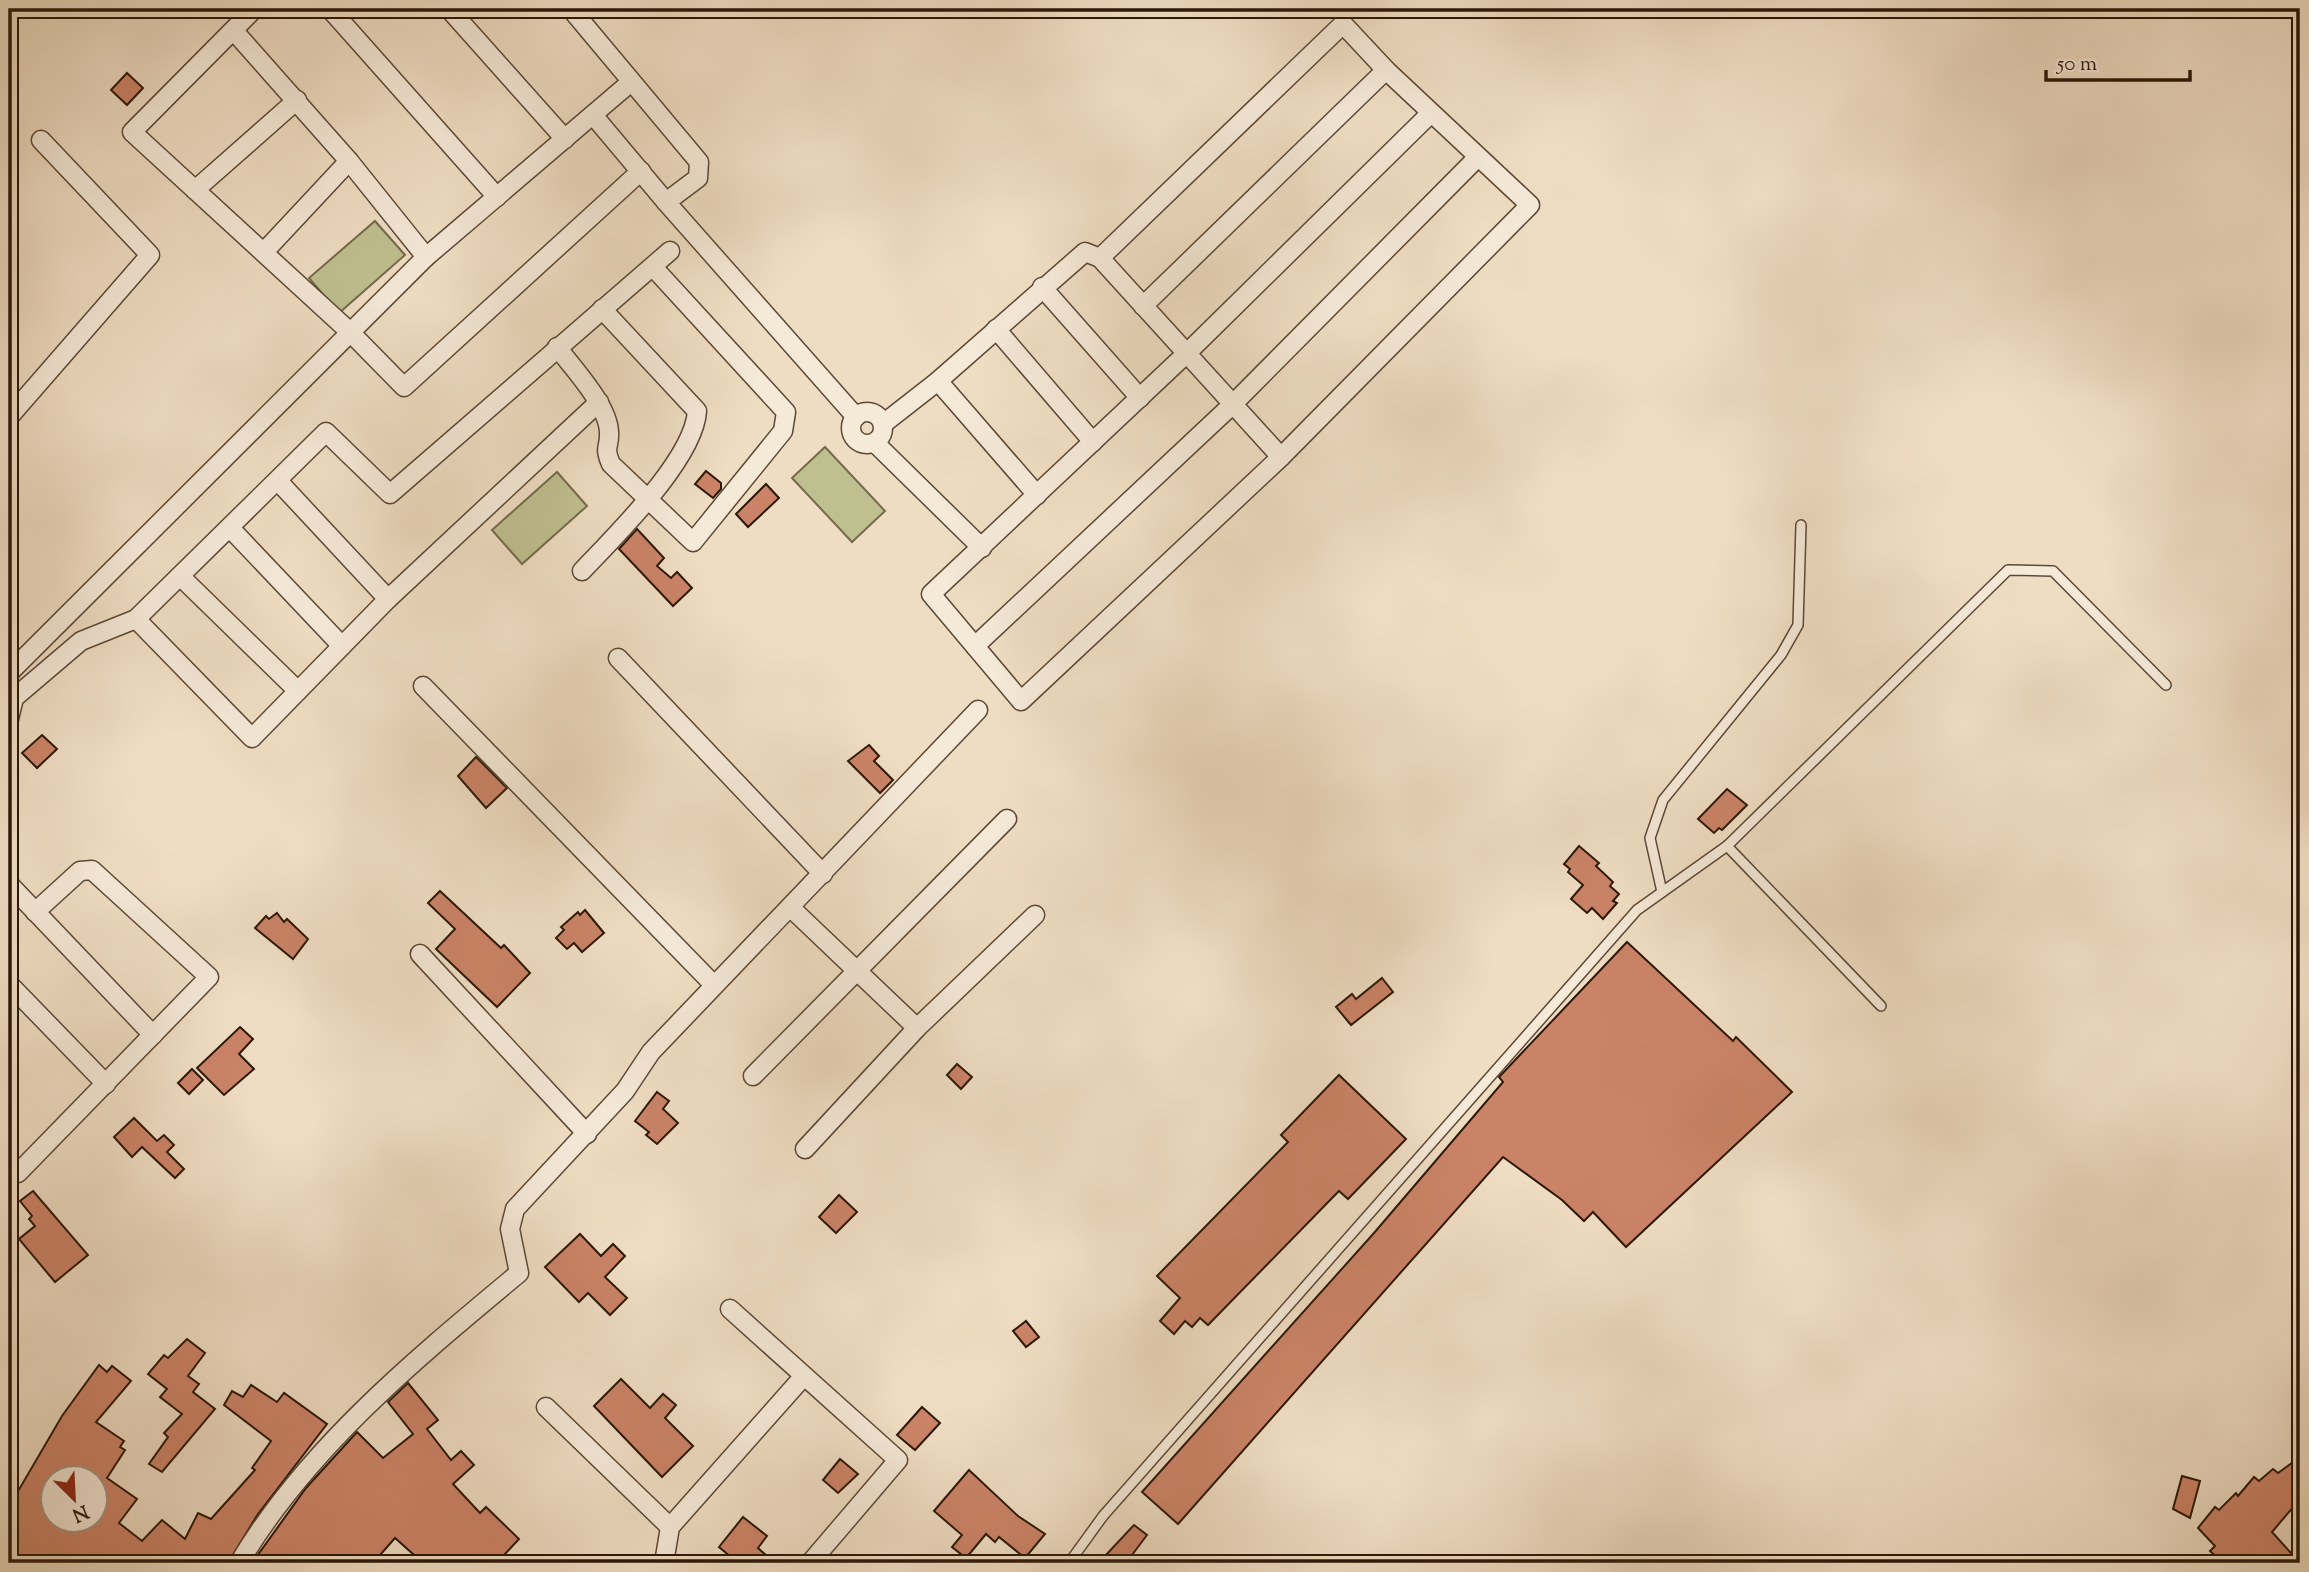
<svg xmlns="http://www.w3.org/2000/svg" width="2309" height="1572" font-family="'Sorts Mill Goudy',serif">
<rect width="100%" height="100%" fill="#efddc3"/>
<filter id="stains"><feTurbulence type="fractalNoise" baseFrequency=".00286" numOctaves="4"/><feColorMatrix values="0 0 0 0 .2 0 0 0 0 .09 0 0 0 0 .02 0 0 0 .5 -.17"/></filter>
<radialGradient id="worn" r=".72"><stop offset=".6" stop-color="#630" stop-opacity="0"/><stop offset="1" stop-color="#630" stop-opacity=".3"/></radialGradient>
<g fill="#bfbf90" stroke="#756b4c" stroke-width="2">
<path d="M375,221L405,255L339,313L309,278Z"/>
<path d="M825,447L885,511L852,542L792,478Z"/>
<path d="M557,472L587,506L522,564L492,530Z"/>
</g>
<g fill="#cb8367" stroke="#2b1707" stroke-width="2" fill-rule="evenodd">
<path d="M127,73L143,88L127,105L111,90Z"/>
<path d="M706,471L721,483V489L713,498L695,484Z"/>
<path d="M766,484L779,498L748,527L736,514Z"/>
<path d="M637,529L664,558L657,566L671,578L677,572L692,588L673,606L619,549Z"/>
<path d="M42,735L57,749L37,768L22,753Z"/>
<path d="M869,745L879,756L874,761L893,780L880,793L848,761Z"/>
<path d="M476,757L507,788L486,808L458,776Z"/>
<path d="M1727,789L1747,805L1722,830L1719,828L1714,833L1698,819Z"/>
<path d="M1579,846L1599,863L1596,866L1613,882L1610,886L1619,894L1613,901L1617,903L1603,919L1592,908L1587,913L1571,899L1583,885L1568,872L1570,869L1564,864Z"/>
<path d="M440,891L501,948L504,945L530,973L497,1007L436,949L455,929L428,903Z"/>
<path d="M585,910L604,933L582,952L574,943L567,949L556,938L564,930L561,927L578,912L580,915Z"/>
<path d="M277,913L284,922L287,919L308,939L293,959L255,928L266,916L269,919Z"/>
<path d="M1627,942L1733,1041L1736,1037L1792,1092L1626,1247L1593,1212L1584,1221L1562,1200L1503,1157L1178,1524L1142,1492L1374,1233L1503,1082L1499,1077Z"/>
<path d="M1382,978L1393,992L1351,1025L1336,1007L1352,994L1356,999Z"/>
<path d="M240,1027L253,1039L239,1054L254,1069L224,1095L197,1068Z"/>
<path d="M957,1064L972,1077L961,1089L947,1075Z"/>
<path d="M192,1069L203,1080L189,1094L178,1083Z"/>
<path d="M1339,1075L1406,1139L1348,1199L1339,1191L1208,1325L1200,1318L1192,1327L1185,1321L1174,1334L1160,1321L1180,1298L1157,1276L1288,1142L1281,1135Z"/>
<path d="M657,1092L669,1101L663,1109L678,1123L657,1144L646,1135L649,1132L635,1121Z"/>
<path d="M134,1118L157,1141L164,1135L174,1145L167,1152L184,1169L175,1178L142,1147L132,1157L114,1137Z"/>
<path d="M33,1191L88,1255L55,1282L19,1239L35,1226L29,1219L32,1216L20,1201Z"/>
<path d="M839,1195L857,1212L836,1233L819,1217Z"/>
<path d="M580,1234L601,1256L613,1244L625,1256L605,1277L627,1298L610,1315L588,1293L579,1302L545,1267Z"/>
<path d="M1026,1321L1039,1337L1026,1347L1013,1331Z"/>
<path d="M187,1339L205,1353L188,1376L199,1384L193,1392L215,1409L162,1472L149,1464L168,1437L164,1433L182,1414L160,1397L167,1389L148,1374L164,1355L168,1358Z"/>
<path d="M99,1365L107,1372L112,1366L131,1381L96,1422L124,1441L120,1447L125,1450L107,1478L137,1499L119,1523L142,1541L162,1520L185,1539L198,1513L211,1519L255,1470L252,1468L271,1441L224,1405L232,1391L243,1397L251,1385L277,1402L284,1393L327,1424L258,1514L228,1563H9V1489L17,1493L62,1416ZM52,1478H94V1520H52Z"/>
<path d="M621,1379L650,1408L663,1394L676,1405L665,1418L693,1446L662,1477L594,1406Z"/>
<path d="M408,1383L438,1420L427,1429L451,1460L461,1451L474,1465L453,1484L480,1513L486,1507L519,1539L504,1555L512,1563H423L395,1538L373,1563H252L306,1488L357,1432L383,1458L413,1434L388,1402Z"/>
<path d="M922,1407L940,1423L915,1450L897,1435Z"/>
<path d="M2300,1457V1499L2272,1532L2300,1563H2223L2210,1551L2215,1546L2198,1528L2215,1507L2219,1510L2236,1493L2238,1496L2254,1477L2259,1481L2273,1469L2278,1473Z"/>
<path d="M840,1459L858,1474L838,1493L823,1480Z"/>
<path d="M969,1470L1018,1516L1045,1534L1025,1558L999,1537L995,1542L986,1534L966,1558L952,1547L962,1535L934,1511Z"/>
<path d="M2182,1476L2200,1481L2190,1518L2173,1509Z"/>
<path d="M743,1517L767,1536L758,1548L775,1563H738L719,1547Z"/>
<path d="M1134,1525L1147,1535L1126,1563H1114L1105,1556Z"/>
</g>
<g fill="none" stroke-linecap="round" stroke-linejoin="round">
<defs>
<g id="lane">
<path d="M1727,846L2008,570L2053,571L2166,685"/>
<path d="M1662,892L1650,838L1663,800L1781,655L1798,625L1801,525"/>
<path d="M1069,1563L1103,1516L1637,910L1727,846L1881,1006"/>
</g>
<g id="street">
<path d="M254,9L132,132L350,332L404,387L641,171"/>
<path d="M330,9L497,197"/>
<path d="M449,9L565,139"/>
<path d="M571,9L699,162L698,178L666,202"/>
<path d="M234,31L349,161L426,257"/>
<path d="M593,115L666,202L856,417"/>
<path d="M195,190L297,100"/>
<path d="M264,252L349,161"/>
<path d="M1100,258L1343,24L1386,70L1530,205L1281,457L1021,701L931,594L1187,353L1431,113"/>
<path d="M1042,287L1140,398"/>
<path d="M1143,306L1386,70"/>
<path d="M996,329L1093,442"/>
<path d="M557,347C573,368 608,405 609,432C610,449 603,445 611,464L693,542L783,431L786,412L653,267"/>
<path d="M938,381L1037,495"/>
<circle cx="867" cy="428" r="16"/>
<path d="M9,417L150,255L41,140"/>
<path d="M883,424L938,381L1085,252L1100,258L1281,457"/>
<path d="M875,443L982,548"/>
<path d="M278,481L388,599"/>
<path d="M231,529L342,646"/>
<path d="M582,571C616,535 694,459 697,411L602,309"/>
<path d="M180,576L298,691"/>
<path d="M136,619L252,738L388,599L599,402"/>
<path d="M975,646L1233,404L1477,158"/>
<path d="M618,658L823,874"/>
<path d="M9,673L426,257L631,82"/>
<path d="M423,686L713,984"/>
<path d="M9,719L14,698L81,641L136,619L326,432L390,494L670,251"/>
<path d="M9,884L153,1035"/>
<path d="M791,908L917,1028"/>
<path d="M420,954L587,1134"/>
<path d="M9,984L106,1084"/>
<path d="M753,1076L1007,819"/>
<path d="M805,1149L917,1028L1035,915"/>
<path d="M9,1165L18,1173L209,977L92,870L80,871L35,912"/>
<path d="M730,1309L898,1460L810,1563"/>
<path d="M546,1407L670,1527"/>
<path d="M239,1563C308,1447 417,1358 519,1273L510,1229L515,1209L625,1091L651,1052L978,710"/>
<path d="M664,1563L670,1527L803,1377"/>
</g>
</defs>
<use href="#lane" stroke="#5c4836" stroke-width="12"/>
<use href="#street" stroke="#5c4836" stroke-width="21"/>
<use href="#lane" stroke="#f5e9d8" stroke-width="9"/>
<use href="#street" stroke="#f5e9d8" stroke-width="18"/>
</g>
<rect width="2309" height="1572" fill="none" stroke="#efddc3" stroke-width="35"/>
<rect x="10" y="10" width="2288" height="1551" fill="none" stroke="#2b1707" stroke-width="3.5"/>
<rect x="18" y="18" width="2274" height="1537" fill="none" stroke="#2b1707" stroke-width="2"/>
<g transform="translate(74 1499) rotate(156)"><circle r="33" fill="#f5e9d8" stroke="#a49584" stroke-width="2"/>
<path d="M0-5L12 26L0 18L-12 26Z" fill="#8f2418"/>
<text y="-10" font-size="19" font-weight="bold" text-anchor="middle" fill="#2b1707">N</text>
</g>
<path d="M2046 70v10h144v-10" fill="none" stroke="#2b1707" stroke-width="3.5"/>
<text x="2057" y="70" font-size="21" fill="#2b1707" stroke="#f5e9d8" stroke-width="5" paint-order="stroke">50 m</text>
<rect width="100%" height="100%" filter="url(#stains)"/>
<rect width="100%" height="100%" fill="url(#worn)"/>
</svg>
